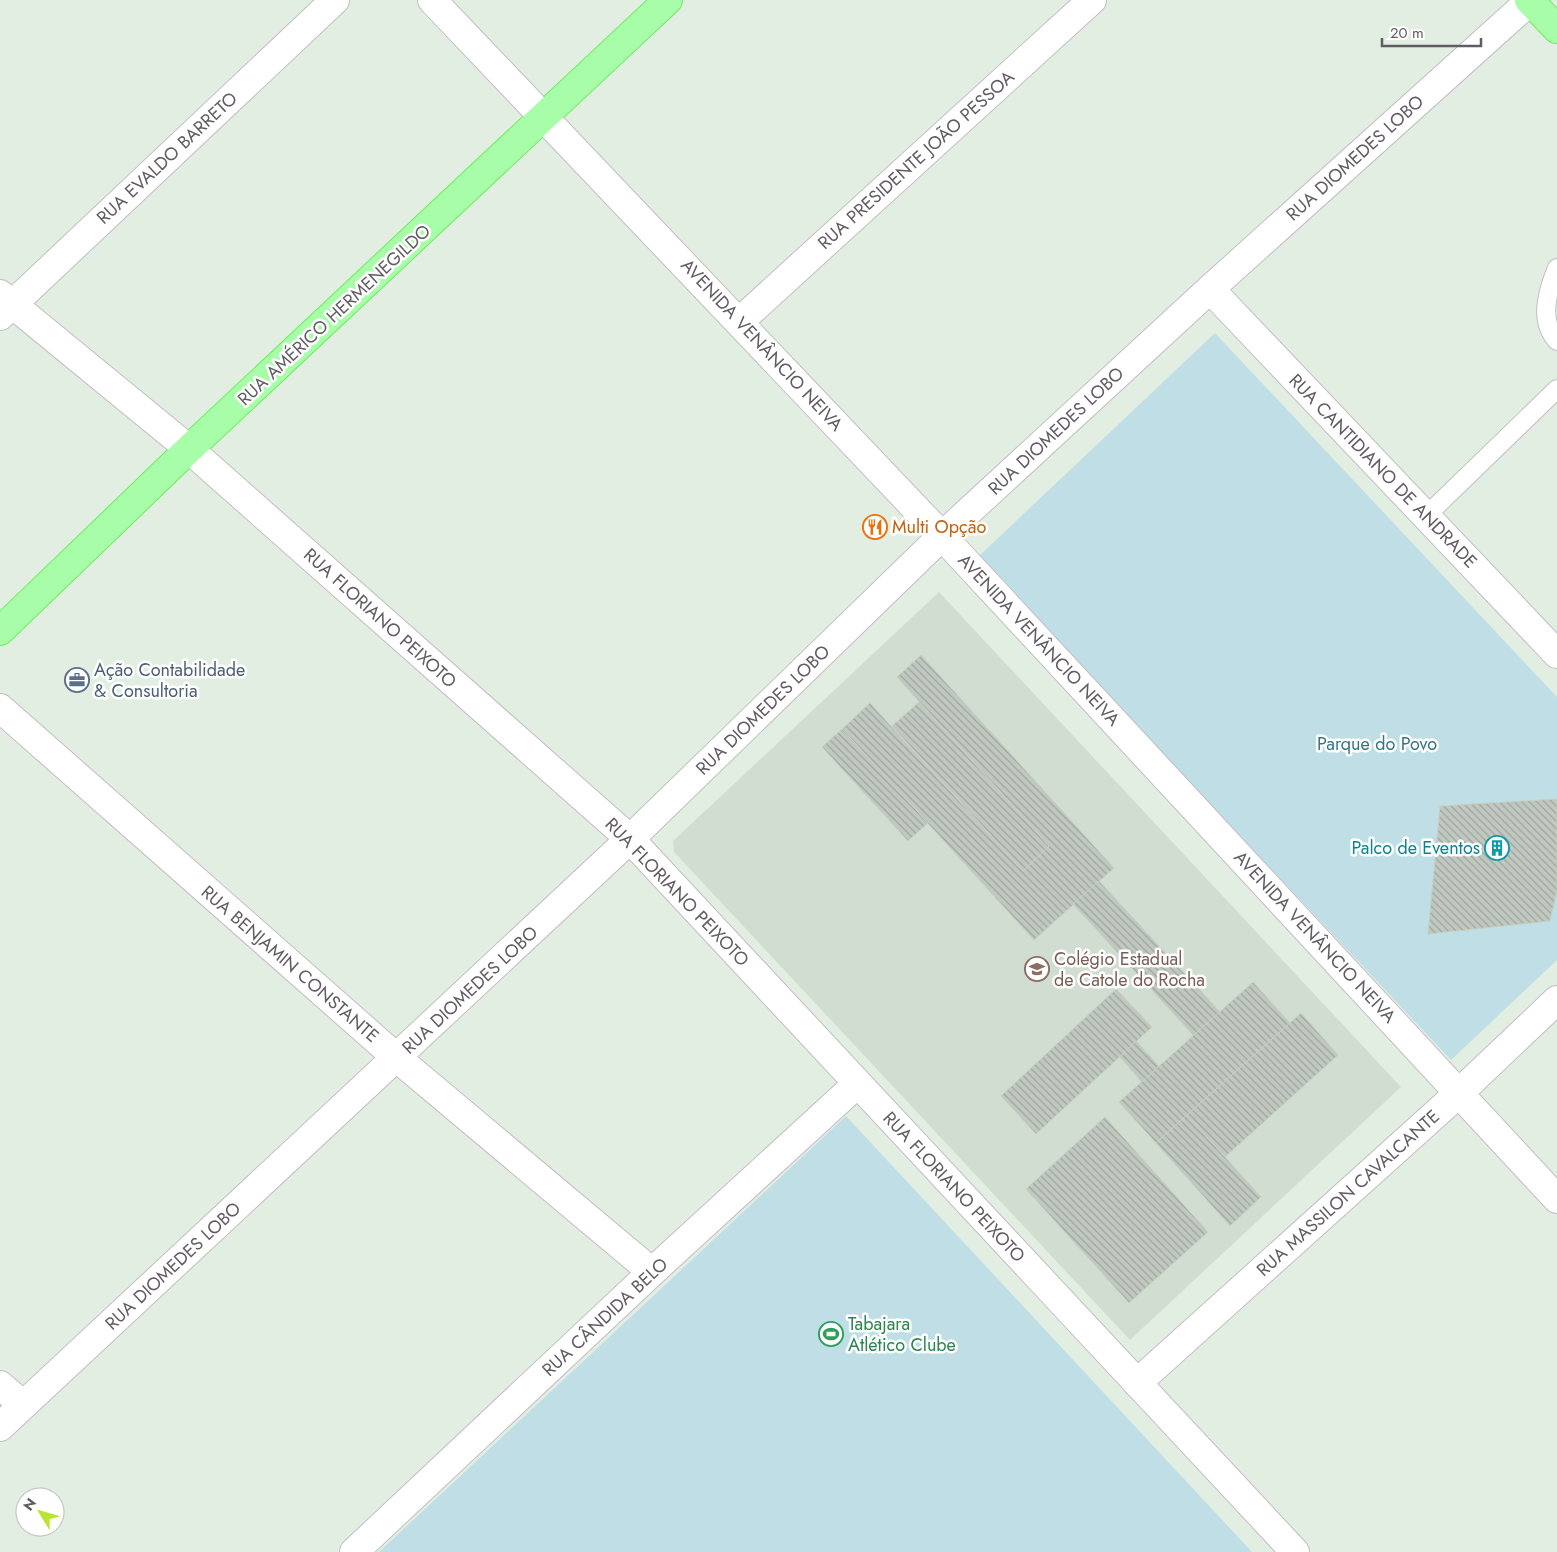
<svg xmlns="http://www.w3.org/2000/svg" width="1557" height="1552" font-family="Jost,sans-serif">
<defs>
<pattern id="building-back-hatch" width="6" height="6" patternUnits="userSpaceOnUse" patternTransform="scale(1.25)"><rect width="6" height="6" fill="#c0c8c0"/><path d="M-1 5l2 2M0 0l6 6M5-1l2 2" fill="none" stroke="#9fa5a0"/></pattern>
</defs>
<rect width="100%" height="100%" fill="#e3eee3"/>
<path fill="#d2ddd1" d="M939,592L1401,1087L1130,1340L674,852L673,841Z"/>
<g fill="#c0dee5">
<path d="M1215,333L1557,697V960L1451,1060L978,557Z"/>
<path d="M846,1116L1252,1552H379Z"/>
</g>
<g fill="url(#building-back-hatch)" stroke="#c4d2c1">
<path d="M921,655L1114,868L1034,940L842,729L870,703L1023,871L1049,846L897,677Z"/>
<path d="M919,702L1049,846L1023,871L892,726Z"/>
<path d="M842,729L928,823L908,841L822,747Z"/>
<path d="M1557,799V891L1550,921L1428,934L1440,806Z"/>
<path d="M1099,881L1220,1012L1194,1036L1073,904Z"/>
<path d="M1253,982L1290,1023L1156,1143L1119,1102Z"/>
<path d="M1116,989L1152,1027L1036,1134L1001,1096Z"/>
<path d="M1301,1013L1338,1055L1225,1157L1187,1115Z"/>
<path d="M1136,1041L1159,1066L1142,1082L1120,1057Z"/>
<path d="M1187,1115L1261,1197L1230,1226L1156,1143Z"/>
<path d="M1105,1117L1208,1232L1129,1303L1026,1189Z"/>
</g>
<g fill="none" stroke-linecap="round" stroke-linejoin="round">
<defs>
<g id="service">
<path d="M1557,268C1548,290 1538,320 1557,341"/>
<path d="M1426,516L1557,389"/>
</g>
<g id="minor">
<path d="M432,0L942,536L1557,1199"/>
<path d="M1210,289L1557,654"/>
<path d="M0,294L189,449L630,839L1295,1552"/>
<path d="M0,316L335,0"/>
<path d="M740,321L1092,0"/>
<path d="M0,708L397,1058L652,1272"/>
<path d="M1137,1383L1459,1093L1557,1000"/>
<path d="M0,1385L23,1405"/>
<path d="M0,1427L630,839L942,536L1210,289L1531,0"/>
<path d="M354,1552L652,1272L857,1084"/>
</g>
<g id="primary">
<path d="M1529,0L1557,29"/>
<path d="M0,631L189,449L668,0"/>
</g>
</defs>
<use href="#service" stroke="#c3bdc4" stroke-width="20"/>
<use href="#minor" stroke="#c3bdc4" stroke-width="30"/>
<use href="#primary" stroke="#6bee5c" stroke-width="30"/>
<use href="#service" stroke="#fff" stroke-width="18"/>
<use href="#minor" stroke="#fff" stroke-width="28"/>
<use href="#primary" stroke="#a8fda9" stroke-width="28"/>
</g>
<defs>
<symbol id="restaurant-ring" viewBox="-11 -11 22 22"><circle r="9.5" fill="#fff" stroke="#e8710a" stroke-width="1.5"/><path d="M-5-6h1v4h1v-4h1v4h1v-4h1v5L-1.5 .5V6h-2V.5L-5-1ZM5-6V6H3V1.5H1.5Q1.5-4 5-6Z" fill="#e8710a"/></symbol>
<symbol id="office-ring" viewBox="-11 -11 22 22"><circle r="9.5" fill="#fff" stroke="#5c6f8a" stroke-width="1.5"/><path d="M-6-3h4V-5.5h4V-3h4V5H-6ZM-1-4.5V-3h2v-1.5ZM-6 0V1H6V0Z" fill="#5c6f8a"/></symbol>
<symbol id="building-ring" viewBox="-11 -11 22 22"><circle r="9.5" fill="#fff" stroke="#0f9aa8" stroke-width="1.5"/><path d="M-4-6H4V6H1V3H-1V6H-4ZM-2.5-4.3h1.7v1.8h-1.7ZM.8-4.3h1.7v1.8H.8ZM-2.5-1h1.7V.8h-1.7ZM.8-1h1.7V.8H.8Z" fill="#0f9aa8"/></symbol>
<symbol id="school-ring" viewBox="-11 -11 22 22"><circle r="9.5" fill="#fff" stroke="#8d6e63" stroke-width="1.5"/><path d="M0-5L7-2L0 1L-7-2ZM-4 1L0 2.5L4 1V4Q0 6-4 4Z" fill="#8d6e63"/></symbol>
<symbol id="stadium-ring" viewBox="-11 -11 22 22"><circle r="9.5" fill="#fff" stroke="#2e9e5b" stroke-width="1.5"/><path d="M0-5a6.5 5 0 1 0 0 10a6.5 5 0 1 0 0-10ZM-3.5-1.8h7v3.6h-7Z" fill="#2e9e5b"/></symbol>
</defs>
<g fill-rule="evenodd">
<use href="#restaurant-ring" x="861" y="513" width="28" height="28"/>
<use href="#office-ring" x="63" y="666" width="28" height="28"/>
<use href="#building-ring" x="1483" y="834" width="28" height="28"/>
<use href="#school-ring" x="1023" y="955" width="28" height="28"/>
<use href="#stadium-ring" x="817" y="1320" width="28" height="28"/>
</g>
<g text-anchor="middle" stroke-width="5" stroke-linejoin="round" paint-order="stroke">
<g font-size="18" fill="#615b63" stroke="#fff">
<text transform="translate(167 158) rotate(-43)" y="6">RUA EVALDO BARRETO</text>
<text transform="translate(1355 158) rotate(-42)" y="6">RUA DIOMEDES LOBO</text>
<text transform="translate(916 160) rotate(-42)" y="6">RUA PRESIDENTE JOÃO PESSOA</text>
<text transform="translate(334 315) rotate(-43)" y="6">RUA AMÉRICO HERMENEGILDO</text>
<text transform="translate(762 345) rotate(47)" y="6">AVENIDA VENÂNCIO NEIVA</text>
<text transform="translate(1056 431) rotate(-43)" y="6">RUA DIOMEDES LOBO</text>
<text transform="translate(1383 471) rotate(46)" y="6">RUA CANTIDIANO DE ANDRADE</text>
<text transform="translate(380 618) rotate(42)" y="6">RUA FLORIANO PEIXOTO</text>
<text transform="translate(1039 640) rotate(47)" y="6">AVENIDA VENÂNCIO NEIVA</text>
<text transform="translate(763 710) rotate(-44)" y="6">RUA DIOMEDES LOBO</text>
<text transform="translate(677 892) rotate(46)" y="6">RUA FLORIANO PEIXOTO</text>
<text transform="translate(1315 937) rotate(47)" y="6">AVENIDA VENÂNCIO NEIVA</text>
<text transform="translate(290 964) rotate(41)" y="6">RUA BENJAMIN CONSTANTE</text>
<text transform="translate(470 990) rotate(-43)" y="6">RUA DIOMEDES LOBO</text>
<text transform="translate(954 1187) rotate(47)" y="6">RUA FLORIANO PEIXOTO</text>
<text transform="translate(1348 1193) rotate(-42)" y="6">RUA MASSILON CAVALCANTE</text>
<text transform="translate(173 1266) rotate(-43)" y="6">RUA DIOMEDES LOBO</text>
<text transform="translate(605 1317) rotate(-43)" y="6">RUA CÂNDIDA BELO</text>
</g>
<g font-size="18" fill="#c56008" stroke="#fff" text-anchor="start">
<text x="892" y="533">Multi Opção</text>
</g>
<g font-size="18" fill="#4e5e75" stroke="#fff" text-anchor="start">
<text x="94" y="676">Ação Contabilidade<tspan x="94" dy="21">&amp; Consultoria</tspan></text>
</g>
<g font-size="18" fill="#377586" stroke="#fff">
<text x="1377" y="750">Parque do Povo</text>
</g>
<g font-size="18" fill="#0d838f" stroke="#fff" text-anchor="end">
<text x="1480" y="854">Palco de Eventos</text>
</g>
<g font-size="18" fill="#785e54" stroke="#fff" text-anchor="start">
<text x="1054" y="965">Colégio Estadual<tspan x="1054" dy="21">de Catole do Rocha</tspan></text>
</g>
<g font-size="18" fill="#27864d" stroke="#fff" text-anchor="start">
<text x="848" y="1330">Tabajara<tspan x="848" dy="21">Atlético Clube</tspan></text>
</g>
</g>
<g transform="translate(40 1512) rotate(307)"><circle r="24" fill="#ffffff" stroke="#c0bdc1"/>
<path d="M0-4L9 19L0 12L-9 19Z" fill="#b8e532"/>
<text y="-8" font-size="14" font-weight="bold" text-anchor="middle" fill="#615b63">N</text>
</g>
<path d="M1382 38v8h99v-8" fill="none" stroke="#615b63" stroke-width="2.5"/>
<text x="1390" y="38" font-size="15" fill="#615b63" stroke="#ffffff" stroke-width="4" paint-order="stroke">20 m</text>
</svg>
